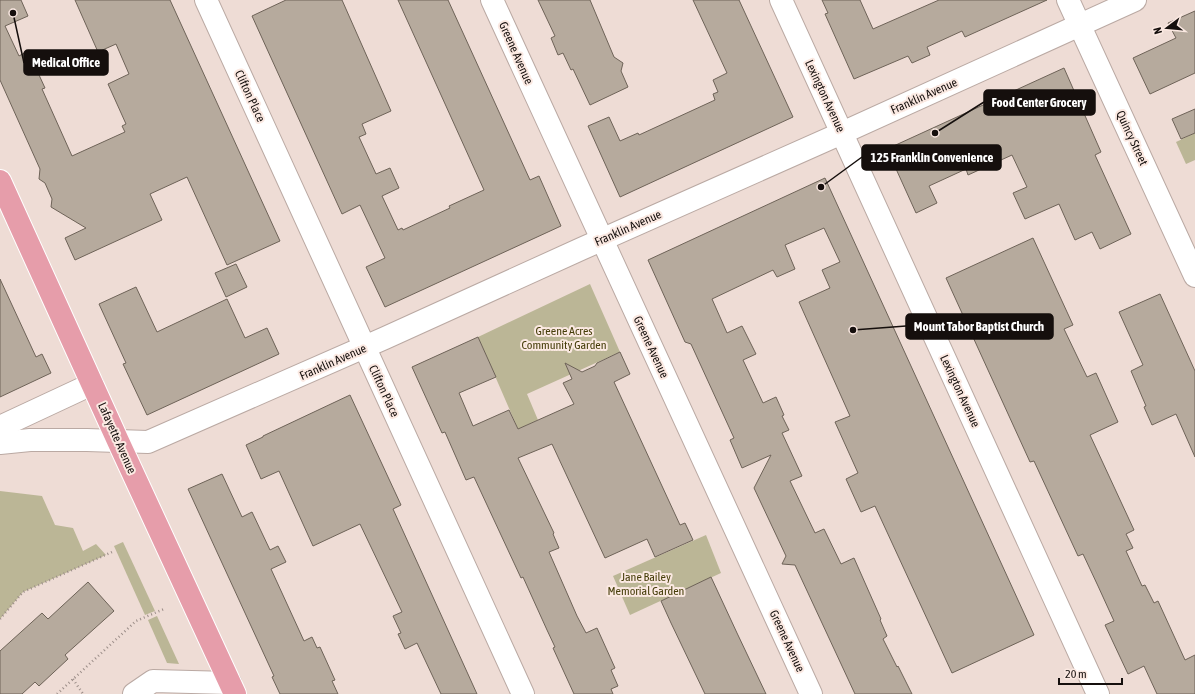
<svg xmlns="http://www.w3.org/2000/svg" width="1195" height="694" font-family="'Asap Condensed',sans-serif">
<rect width="100%" height="100%" fill="#eedcd5"/>
<g fill="#bbb696">
<path d="M1195,133V160L1186,164L1176,142Z"/>
<path d="M590,284L620,352L527,394L538,420L518,429L478,337Z"/>
<path d="M0,491L42,496L55,525L73,528L83,551L96,544L106,555L23,592L0,619Z"/>
<path d="M706,535L721,573L630,615L613,576Z"/>
<path d="M123,542L155,611L145,615L114,546Z"/>
<path d="M157,616L179,664L167,663L148,620Z"/>
</g>
<g fill="#b6aa9d" stroke="#6e6358">
<path d="M0,0H21L28,16L5,26L19,56L28,51L45,88L42,89L72,156L125,132L122,126L126,124L108,84L129,74L116,44L98,52L75,0H170L280,241L227,265L187,177L150,194L162,220L75,260L65,238L86,228L51,207L52,199L45,183L39,179L40,169L0,80Z"/>
<path d="M286,0H342L391,111L362,124L366,134L359,137L376,174L390,168L399,188L382,196L398,230L402,228L403,230L450,208L449,206L484,190L398,0H448L530,180L539,176L561,226L385,307L366,267L385,258L360,205L342,214L252,16Z"/>
<path d="M538,0H590L614,57L623,63L621,71L628,87L590,105L573,69L571,70L563,53L558,55L551,38L555,36Z"/>
<path d="M693,0H739L793,117L620,197L588,126L609,117L620,141L638,133L639,135L715,100L713,94L718,92L713,80L727,73Z"/>
<path d="M822,0H860L873,29L939,0H1047L965,37L962,31L927,47L930,55L912,63L908,56L854,79L825,14L828,13Z"/>
<path d="M1195,11V73L1150,94L1133,58L1176,38L1168,23Z"/>
<path d="M1064,68L1101,152L1095,155L1131,234L1100,249L1092,232L1075,240L1059,204L1025,219L1013,193L1027,187L1012,155L968,175L966,169L929,186L937,203L916,213L887,149Z"/>
<path d="M1195,109V133L1181,139L1172,119Z"/>
<path d="M825,178L1034,635L952,673L875,506L861,512L846,479L858,473L835,422L850,416L799,302L830,288L822,270L840,262L824,228L785,245L795,269L777,277L773,270L712,299L727,333L742,326L756,354L743,360L763,403L776,397L784,415L782,416L789,430L782,433L802,476L790,481L815,533L824,529L841,564L854,558L881,619L880,620L887,636L883,639L897,667L898,666L912,694H855L795,565L782,564L786,556L754,488L771,455L742,468L730,440L734,438L691,344L685,342L648,260Z"/>
<path d="M1033,238L1073,325L1064,329L1087,377L1096,373L1118,422L1090,435L1134,530L1126,534L1133,548L1126,551L1142,586L1145,585L1154,603L1158,601L1185,660L1195,655V694H1157L1144,666L1128,674L1105,625L1114,621L1098,586L1083,554L1078,556L1034,461L1030,462L946,278Z"/>
<path d="M236,264L247,287L226,297L215,273Z"/>
<path d="M0,279L36,357L42,354L51,373L0,397Z"/>
<path d="M136,287L157,332L227,299L245,338L267,328L279,354L147,415L123,364L126,363L99,304Z"/>
<path d="M1160,294L1195,371V457L1176,414L1152,425L1144,407L1146,406L1131,371L1143,365L1119,312Z"/>
<path d="M478,337L496,377L459,393L473,426L509,410L518,429L574,404L563,383L572,379L565,363L582,372L595,366L597,363L620,352L630,374L614,382L680,525L685,523L693,540L655,557L647,539L605,558L552,444L518,458L554,533L553,534L559,548L549,552L577,616L586,633L597,628L615,668L611,670L618,686L611,689L613,694H574L553,648L555,647L547,630L523,577L521,578L474,477L466,480L445,432L442,433L412,367Z"/>
<path d="M350,395L401,505L393,509L477,694H441L417,643L405,649L398,634L401,633L393,616L402,612L360,524L313,546L279,471L261,479L246,445L263,437V436Z"/>
<path d="M222,474L242,517L252,512L270,550L278,546L286,562L271,569L304,641L312,637L317,648L320,647L335,680L332,681L338,694H280L272,677L274,676L188,489Z"/>
<path d="M711,577L737,633L766,694H705L671,623L661,601Z"/>
<path d="M88,582L114,611L65,655L68,659L39,686L35,682L22,694H0V651L42,613L48,619Z"/>
</g>
<g fill="none" stroke-linecap="round" stroke-linejoin="round">
<defs>
<g id="minor">
<path d="M206,0L523,694"/>
<path d="M492,0L811,694"/>
<path d="M781,0L1098,694"/>
<path d="M1068,0L1195,276"/>
<path d="M0,427L92,384"/>
<path d="M0,443L30,440H87L148,442L385,338L581,249L842,133L1135,0"/>
<path d="M134,694L153,681L230,683"/>
</g>
<path id="major" d="M0,181L118,441L235,694"/>
</defs>
<use href="#minor" stroke="#baa9a3" stroke-width="24"/>
<use href="#major" stroke="#fff" stroke-width="24"/>
<g stroke="#9b8d88" stroke-width="2.5" stroke-dasharray="1 3" stroke-linecap="butt">
<path d="M0,619L23,592L112,552"/>
<path d="M73,679L83,694"/>
<path d="M57,694L136,621L164,609"/>
</g>
<use href="#minor" stroke="#fff" stroke-width="22"/>
<use href="#major" stroke="#e69daa" stroke-width="22"/>
</g>
<g text-anchor="middle" stroke-width="4" stroke-linejoin="round" paint-order="stroke">
<g font-size="12" fill="#150f0d" stroke="#fbe9e2">
<text transform="translate(516 53) rotate(66)" y="4">Greene Avenue</text>
<text transform="translate(250 96) rotate(65)" y="4">Clifton Place</text>
<text transform="translate(825 96) rotate(65)" y="4">Lexington Avenue</text>
<text transform="translate(924 96) rotate(-24)" y="4">Franklin Avenue</text>
<text transform="translate(1132 138) rotate(65)" y="4">Quincy Street</text>
<text transform="translate(628 228) rotate(-24)" y="4">Franklin Avenue</text>
<text transform="translate(651 347) rotate(65)" y="4">Greene Avenue</text>
<text transform="translate(333 362) rotate(-24)" y="4">Franklin Avenue</text>
<text transform="translate(384 391) rotate(65)" y="4">Clifton Place</text>
<text transform="translate(960 391) rotate(65)" y="4">Lexington Avenue</text>
<text transform="translate(117 438) rotate(66)" y="4">Lafayette Avenue</text>
<text transform="translate(787 641) rotate(65)" y="4">Greene Avenue</text>
</g>
<g font-size="12" fill="#453d09" stroke="#fbe9e2">
<text x="564" y="335">Greene Acres<tspan x="564" dy="14">Community Garden</tspan></text>
<text x="646" y="581">Jane Bailey<tspan x="646" dy="14">Memorial Garden</tspan></text>
</g>
</g>
<path fill="none" stroke="#150f0d" stroke-width="1.5" d="M13 13L24 63M935 133L984 102M821 187L862 157M853 330L906 326"/>
<g fill="#150f0d" stroke="#fbe9e2" stroke-width="1.5">
<circle cx="13" cy="13" r="4"/>
<circle cx="935" cy="133" r="4"/>
<circle cx="821" cy="187" r="4"/>
<circle cx="853" cy="330" r="4"/>
</g>
<g fill="#150f0d" stroke="#150f0d" stroke-width="1.5">
<rect x="24" y="50" width="84" height="25" rx="4"/>
<rect x="984" y="90" width="111" height="25" rx="4"/>
<rect x="862" y="145" width="139" height="25" rx="4"/>
<rect x="906" y="314" width="147" height="25" rx="4"/>
</g>
<g font-size="13" text-anchor="middle" font-weight="bold" fill="#fff">
<text x="66" y="67">Medical Office</text>
<text x="1039" y="107">Food Center Grocery</text>
<text x="932" y="162">125 Franklin Convenience</text>
<text x="979" y="331">Mount Tabor Baptist Church</text>
</g>
<g transform="translate(1167 28) rotate(254)" stroke="#fbe9e2" stroke-width="3" paint-order="stroke">
<path d="M0-3L7 15L0 10L-7 15Z" fill="#150f0d"/>
<text y="-6" font-size="11" font-weight="bold" text-anchor="middle" fill="#150f0d">N</text>
</g>
<path d="M1059 678v6h63v-6" fill="none" stroke="#150f0d" stroke-width="2"/>
<text x="1065" y="678" font-size="12" fill="#150f0d" stroke="#fbe9e2" stroke-width="3" paint-order="stroke">20 m</text>
</svg>
